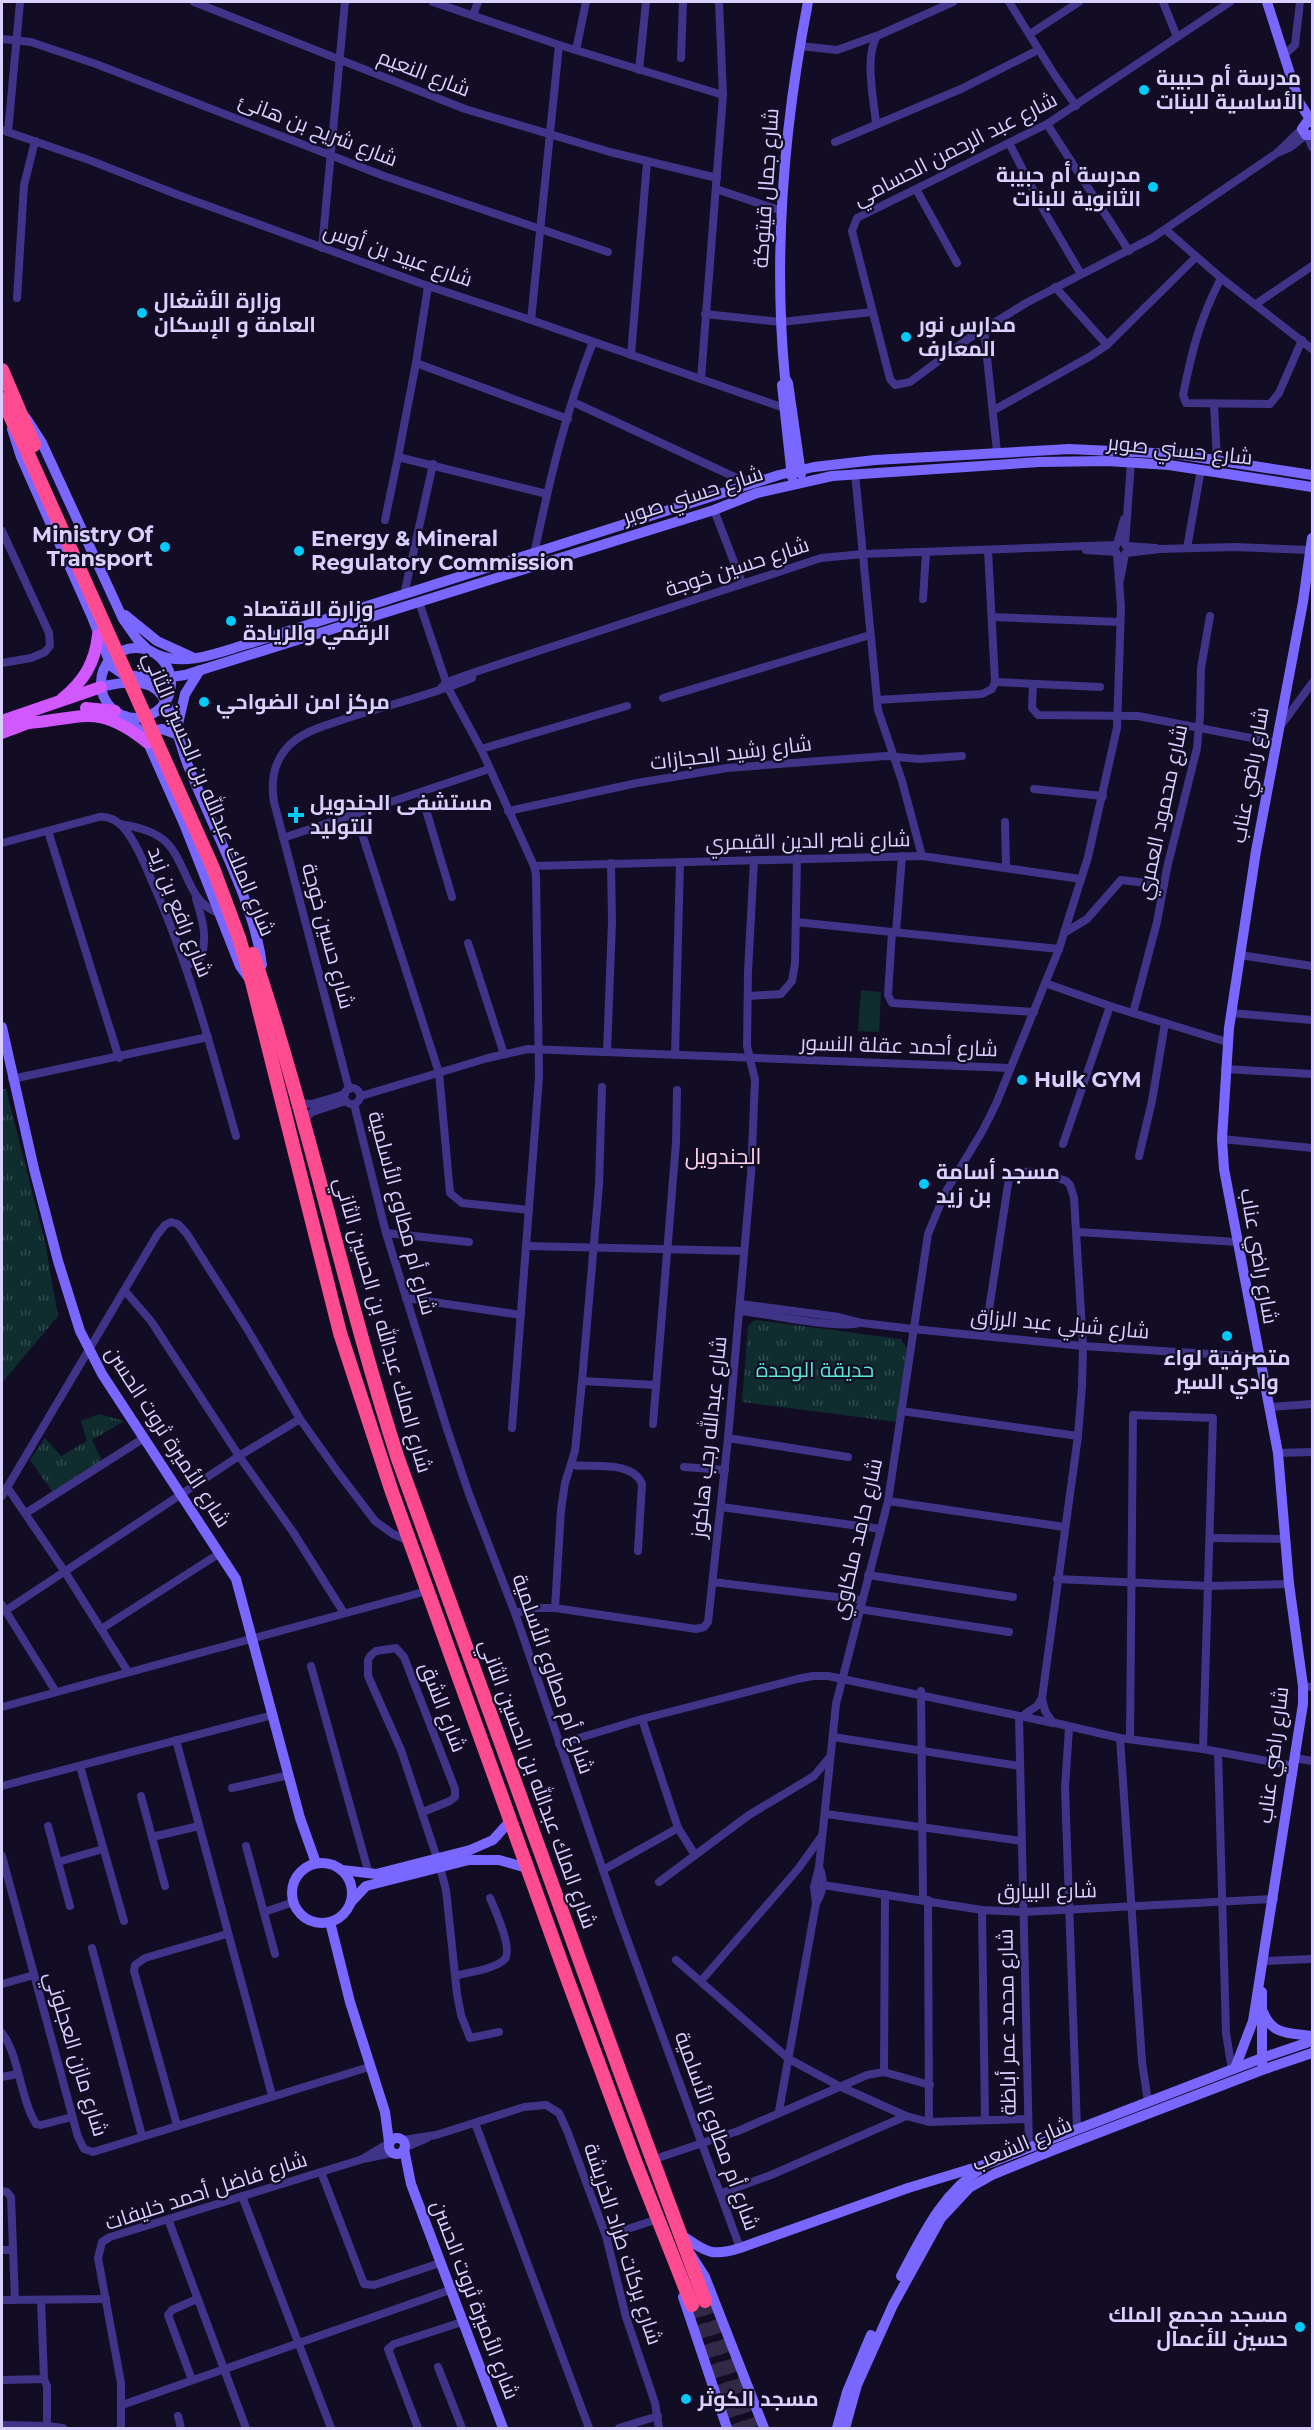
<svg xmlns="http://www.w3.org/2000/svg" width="1314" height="2430" font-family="Montserrat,Cairo,sans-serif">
<defs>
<pattern id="park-tufts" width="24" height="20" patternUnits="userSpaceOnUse" patternTransform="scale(1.5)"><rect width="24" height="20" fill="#0f2d2f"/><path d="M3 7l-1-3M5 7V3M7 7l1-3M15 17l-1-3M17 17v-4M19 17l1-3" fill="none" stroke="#314a4e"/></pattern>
</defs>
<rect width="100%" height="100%" fill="#130c25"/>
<path fill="#0f2d2f" d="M861,990L881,992L879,1032L858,1031Z"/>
<g fill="url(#park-tufts)">
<path d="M2,1089H6L45,1242L58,1316L2,1383Z"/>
<path d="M757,1320L901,1339L907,1349L897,1422L742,1402L748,1326L753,1321Z"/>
<path d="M99,1414L124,1421L92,1440L102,1461L54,1494L30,1460L45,1438L61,1456L87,1441L81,1421Z"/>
</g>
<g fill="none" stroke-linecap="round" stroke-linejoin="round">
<g stroke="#312946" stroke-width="14" stroke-dasharray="14 7" stroke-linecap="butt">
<path d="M705,2301L751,2428"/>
<path d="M692,2305L739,2428"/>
</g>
<g stroke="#3f3487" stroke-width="8">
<path d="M194,2L465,109L610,152L717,178"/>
<path d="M433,2L559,45L723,95"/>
<path d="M1009,2L1054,74L1076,106"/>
<path d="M1163,2L1177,37"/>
<path d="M1230,2L1047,124L857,218L852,231L890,379L895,385L910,382L968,339L1026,303L1152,238L1277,153L1291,147L1306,135"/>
<path d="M473,15L478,2"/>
<path d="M1030,34L1079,2"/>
<path d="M2,39L31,42L96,64L384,176L608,252"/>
<path d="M800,46L837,50L876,36"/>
<path d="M576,50L586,2"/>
<path d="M1283,56L1295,45L1300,2"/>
<path d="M681,58L683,2"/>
<path d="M639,70L646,2"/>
<path d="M876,124C874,100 864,57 877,36L953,2"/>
<path d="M1047,124L1129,251"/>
<path d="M2,130L89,160L181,196L428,286L531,320L784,408"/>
<path d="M8,132L20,2"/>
<path d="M1307,135L1312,147"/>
<path d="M835,142L961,89L1038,50"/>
<path d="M1009,143L1044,211L1081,274"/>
<path d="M1278,152L1302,129"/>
<path d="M716,189L782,211"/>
<path d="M916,189L957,263"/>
<path d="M1166,230L1221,278L1312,349"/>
<path d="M322,248L345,2"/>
<path d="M1221,278C1200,319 1192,350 1183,395L1186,403L1270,404L1279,393L1302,340"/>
<path d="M428,286L416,363L568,419"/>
<path d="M1055,287L1107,345"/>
<path d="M17,298L24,185L35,141"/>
<path d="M1256,304L1312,266"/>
<path d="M705,314L781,322L872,312"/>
<path d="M531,320L559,45"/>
<path d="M984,329L997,452"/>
<path d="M631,355L647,162"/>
<path d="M701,379L723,95L719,2"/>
<path d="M573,402L741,480L758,478"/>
<path d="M1214,404L1217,459"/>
<path d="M994,410L1089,357L1107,345L1196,257"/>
<path d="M398,457L416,363"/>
<path d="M855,473L878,710L902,781L922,856"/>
<path d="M714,510L742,583"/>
<path d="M385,520L398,457L547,494"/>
<path d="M2,531L49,633L50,646L45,652L31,658L2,663"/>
<path d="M1117,544L1124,519"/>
<path d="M1125,544L1131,462"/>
<path d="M1126,546L1156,548"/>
<path d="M1187,548L1201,469"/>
<path d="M1086,550L1116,552"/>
<path d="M1126,553L1160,549L1235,547L1310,550"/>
<path d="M534,554C549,483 566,409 593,342"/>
<path d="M1120,580L1125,554"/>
<path d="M404,595L433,464"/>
<path d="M923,599L926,552"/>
<path d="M419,602L448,688L481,749L534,866L536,875L539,1077L512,1428"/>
<path d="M992,617L1120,622"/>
<path d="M995,682L1100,687"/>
<path d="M1033,684L1032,708L1038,715L1138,716L1277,743"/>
<path d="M441,688L447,682L481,670L821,558L863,554L1116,545"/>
<path d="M663,698L870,635"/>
<path d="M877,700L982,694L992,689L995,682L988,550"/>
<path d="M1282,724L1312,683"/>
<path d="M481,749L627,706"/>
<path d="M1034,789L1103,796"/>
<path d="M421,793L452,897"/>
<path d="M508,811L637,783L727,768L886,756L919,759L962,756"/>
<path d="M356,815L439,1073L450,1193L462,1203L529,1210"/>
<path d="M1005,822L1006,867"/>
<path d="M120,824C137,827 156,831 168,844C187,864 189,906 220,913"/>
<path d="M48,831L119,1058"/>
<path d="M283,838L489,769"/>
<path d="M2,843L99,817C109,816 116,820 123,827C137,843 146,868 155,888C190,968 212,1052 236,1136"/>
<path d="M534,866L922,856L1081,879"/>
<path d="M796,922L892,932"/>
<path d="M896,932L902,856"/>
<path d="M1064,933L1087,919L1121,880L1164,885"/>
<path d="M468,943L504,1054"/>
<path d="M1240,955L1312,966"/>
<path d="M185,966L198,961C210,944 202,917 196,899"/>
<path d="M1045,983L1110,1006L1227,1042"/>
<path d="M749,996L781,994L792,981L795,963L797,858"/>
<path d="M1034,1012L892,1003L888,995L892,932L1059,949"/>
<path d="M1133,1013L1157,922L1167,868L1197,748L1200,716L1201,668L1210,616"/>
<path d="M1231,1013L1312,1020"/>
<path d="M607,1052L612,922L611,863"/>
<path d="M675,1055L680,862"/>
<path d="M1225,1069L1312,1074"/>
<path d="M12,1079L208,1037"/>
<circle cx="352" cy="1096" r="8"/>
<path d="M349,1089L274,802C271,784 273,765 285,750C301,730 331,724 354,716C393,704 434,694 472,678"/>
<path d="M361,1096L488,1058L528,1049L1010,1068"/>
<path d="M298,1103L312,1104L345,1094"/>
<path d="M354,1104L386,1233L447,1429L469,1494L515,1613L619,1917L740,2248"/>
<path d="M303,1121L312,1112L346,1101"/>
<path d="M1222,1139L1312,1148"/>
<path d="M1063,1144L1110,1006"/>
<path d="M1139,1156L1152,1101L1165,1023"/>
<path d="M1078,1232L1237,1242"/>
<path d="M386,1233L469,1242"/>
<path d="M526,1246L744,1251"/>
<path d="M125,1291L151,1321L239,1456L293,1532L344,1613"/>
<path d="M406,1298L521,1315"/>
<path d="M740,1304L839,1317L862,1323L913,1329L1083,1346L1258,1357"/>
<path d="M740,1311C771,1314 832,1329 859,1323"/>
<path d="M985,1336L1009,1178C1019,1165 1052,1175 1066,1181L1070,1185L1074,1198L1083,1346L1082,1386L1078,1436L1042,1698L1045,1711L1053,1723"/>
<path d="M582,1381L656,1385"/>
<path d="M1270,1407L1312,1404"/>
<path d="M901,1411L1078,1436"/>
<path d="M653,1424L676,1143L677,1090"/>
<path d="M728,1438L848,1457"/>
<path d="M1278,1453L1312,1452"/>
<path d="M571,1465C592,1468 633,1460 642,1484L638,1551"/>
<path d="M684,1467L725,1470"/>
<path d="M7,1487L65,1572L128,1672"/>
<path d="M2,1496L157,1235L165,1225L171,1222L178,1224L187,1234L246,1327L300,1419L337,1471L375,1521L393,1534L409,1541"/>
<path d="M888,1501L1064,1527"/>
<path d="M721,1507L881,1529"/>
<path d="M26,1513L144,1438"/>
<path d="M1210,1538L1286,1539"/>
<path d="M868,1575L1013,1597"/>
<path d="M1057,1579L1209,1586L1289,1584"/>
<path d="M713,1582L862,1600"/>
<path d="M2,1605L56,1692"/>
<path d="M555,1608L561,1510L565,1483L575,1451L582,1381L599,1185L602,1087"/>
<path d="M859,1609L1009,1632"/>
<path d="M5,1611L239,1456L300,1419"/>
<path d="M515,1613L537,1608H555L696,1629L704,1627L708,1622L728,1438L751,1174L755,1080L747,1046L748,972L754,860"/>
<path d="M101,1629L220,1553"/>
<path d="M311,1666L369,1874"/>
<path d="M1303,1686L1312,1687"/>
<path d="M921,1691L923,1899"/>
<path d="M2,1707L427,1591"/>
<path d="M1026,1713L1037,1706L1042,1698"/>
<path d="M1019,1717L1029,2147"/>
<path d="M642,1719L678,1828L695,1855"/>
<path d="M1051,1722L1120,1738L1203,1749L1294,1766"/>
<path d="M1069,1728L1065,1788L1077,2128"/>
<path d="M833,1737L1020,1766"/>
<path d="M1120,1738L1142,2062L1148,2102"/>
<path d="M1130,1739L1133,1415L1213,1418L1203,1749"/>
<path d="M176,1740L272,2095"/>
<path d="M559,1744L642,1719L797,1679L813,1676H828L1053,1723"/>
<path d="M1218,1752L1226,2033L1232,2070"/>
<path d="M1295,1758L1312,1761"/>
<path d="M80,1766L124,1921"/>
<path d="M2,1786L273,1715"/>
<path d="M232,1788L289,1775"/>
<path d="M141,1796L165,1886"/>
<path d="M423,1812L450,1801L455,1797V1789L404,1657L396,1648L376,1651L371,1655L368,1660V1676L401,1750L440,1867L446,1890L457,1994L461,2015L470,2038L499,2032"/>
<path d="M826,1814L1022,1841"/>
<path d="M48,1826L70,1906"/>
<path d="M152,1837L199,1826"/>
<path d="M246,1846L275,1954"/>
<path d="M2,1856L78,2137L84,2149L93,2152L369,2067"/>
<path d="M58,1862L103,1849"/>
<path d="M603,1870L678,1828"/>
<path d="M659,1882L749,1815L814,1776L829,1758"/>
<path d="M823,1885L982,1910L1023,1912L1274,1899"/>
<path d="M928,1900L929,2122"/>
<path d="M816,1903L814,1887L819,1867L836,1704L888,1501L928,1234L945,1193L983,1130L996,1104L1059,949L1088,857L1117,728L1121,608L1117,554"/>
<path d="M982,1910L985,2120"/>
<path d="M264,1912L294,1902"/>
<path d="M92,1948L142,2136"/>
<path d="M676,1960L789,2059L839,2086L906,2116L929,2122L1028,2119"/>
<path d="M1264,1961L1312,1959"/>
<path d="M455,1976C469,1972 492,1970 504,1960C514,1951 495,1910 490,1898"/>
<path d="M701,1981L798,1869L821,1837"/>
<path d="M2,1984L34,1975"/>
<path d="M2,2033C19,2055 20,2098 36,2124L41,2125L72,2117"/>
<path d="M884,2072L885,1894"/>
<path d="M2,2077L17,2074"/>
<path d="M779,2111L816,1903C824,1891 825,1880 819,1867"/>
<path d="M475,2123L589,2428"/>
<path d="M177,2125L134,1971L135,1965L145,1958L227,1934"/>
<path d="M403,2140L436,2135L524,2107L546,2105L559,2113L568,2133L606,2236L626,2317L655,2403L659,2428"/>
<path d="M404,2148L427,2138"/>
<path d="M364,2158L389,2143"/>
<path d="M652,2160L738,2131L867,2075L884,2072L930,2085"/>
<path d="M321,2172L364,2284L374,2285L440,2263"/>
<path d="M2,2191L7,2192L11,2197L15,2300"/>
<path d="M722,2193L771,2175L906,2116"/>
<path d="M242,2196L331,2428"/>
<path d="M168,2219L246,2428"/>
<path d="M606,2236L658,2219"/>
<path d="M2,2250H13"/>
<path d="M2,2300L106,2299"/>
<path d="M438,2367L462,2428"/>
<path d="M44,2379L47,2386V2426"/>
<path d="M2,2380L44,2379L41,2300"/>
<path d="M192,2380L168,2315L172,2310L197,2299"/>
<path d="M122,2405L450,2290"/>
<path d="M178,2416L181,2428"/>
<path d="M2,2425L47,2426L63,2428"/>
<path d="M121,2428V2383L98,2258L102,2242L110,2237L363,2159L392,2153"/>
<path d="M418,2428L388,2349L394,2344L462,2322"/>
<path d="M619,2428L658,2416"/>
</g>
<g stroke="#7a67ff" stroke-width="10">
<path d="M1267,2L1299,102L1312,122"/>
<path d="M1312,122H1307L1302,129L1306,135H1312"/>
<path d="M782,385L792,477"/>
<path d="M26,418L42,443L123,619L137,639L148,650"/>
<path d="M12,429L21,457L92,617L111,666L121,673L134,676L171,677L185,675L714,510L757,493L832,476L1039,462L1107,461L1169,465L1312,487"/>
<path d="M801,474L788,383L785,378C773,253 784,125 808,2"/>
<path d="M125,615L157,641L192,657"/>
<circle cx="136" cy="683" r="35"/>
<path d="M158,655C188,667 221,651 251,643L779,475L814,467L875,460L1069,449L1176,454L1312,475"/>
<path d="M101,687C117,683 145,678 158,691C171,704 180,745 187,763C211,825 254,901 262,965"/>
<path d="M125,716L140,731L148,743L184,824L240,966L248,977"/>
<path d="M177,728L185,694L200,670"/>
<path d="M148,736L152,731L162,729L176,734"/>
<path d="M2,1027L34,1169L58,1261L80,1331L102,1374L236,1579L300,1818L316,1863"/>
<circle cx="322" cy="1893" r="30"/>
<path d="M342,1870L376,1874L470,1850L493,1840L510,1821"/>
<path d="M351,1902L366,1886L469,1860H499L527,1868"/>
<path d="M330,1922L350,2002L385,2112L389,2142"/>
<path d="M1263,2012C1273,2036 1290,2033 1312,2036"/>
<path d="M1262,2064V1992"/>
<path d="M1235,2068L1253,2021L1303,1704V1686L1289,1584L1278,1453L1224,1169L1222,1139L1229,1028L1256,851L1303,602L1312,538"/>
<circle cx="397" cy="2146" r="8"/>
<path d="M404,2149L411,2184L503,2428"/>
<path d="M683,2236C706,2252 712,2257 740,2248L908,2188L990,2163L1262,2058L1312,2041"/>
<path d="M691,2255L705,2277L764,2428"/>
<path d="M901,2276C923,2235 942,2193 982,2168"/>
<path d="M683,2297L727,2428"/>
<path d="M837,2428L847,2392L871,2335"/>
<path d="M845,2428L857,2385L893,2305L941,2218L969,2188L994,2174L1056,2149L1262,2070L1312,2053"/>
</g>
<g stroke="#d157ff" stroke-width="12">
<path d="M62,699C84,681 95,663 98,635"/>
<path d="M86,708L115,711"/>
<path d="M2,721L101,687"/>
<path d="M29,723C85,718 98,703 148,743"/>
<path d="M2,733L34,721"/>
</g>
<g stroke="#ff4b90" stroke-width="14">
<path d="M2,370L34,445"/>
<path d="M2,399L23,443"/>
<path d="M239,938L252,982L340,1333L392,1492L567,1978L635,2161L692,2305"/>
<path d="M253,954C309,1120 344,1292 398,1459L623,2080L705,2301"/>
</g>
<path stroke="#ff4b90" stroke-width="14" d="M25,447L213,868L239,938"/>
</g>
<g fill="#00cafb" stroke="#130c25" stroke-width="2">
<circle cx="1144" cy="90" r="6"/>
<circle cx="1153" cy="187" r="6"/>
<circle cx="142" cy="313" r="6"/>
<circle cx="906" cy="337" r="6"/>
<circle cx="165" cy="547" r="6"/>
<circle cx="299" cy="551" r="6"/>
<circle cx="231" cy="621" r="6"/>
<circle cx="204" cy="702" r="6"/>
<path d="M293 806h6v6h6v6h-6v6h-6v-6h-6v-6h6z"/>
<circle cx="1022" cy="1080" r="6"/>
<circle cx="924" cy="1184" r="6"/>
<circle cx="1227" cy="1336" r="6"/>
<circle cx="1300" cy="2327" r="6"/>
<circle cx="686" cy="2399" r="6"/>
</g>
<g text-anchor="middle" stroke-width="4.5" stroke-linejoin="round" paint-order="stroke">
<g font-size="21" fill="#dad0ff" stroke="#130c25">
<text transform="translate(424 73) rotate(21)" y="7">شارع النعيم</text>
<text transform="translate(318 130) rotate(21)" y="7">شارع شريح بن هانئ</text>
<text transform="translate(955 149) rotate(-27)" y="7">شارع عبد الرحمن الحسامي</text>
<text transform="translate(766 188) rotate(-86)" y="7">شارع جمال قيتوكة</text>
<text transform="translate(398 255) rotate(19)" y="7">شارع عبيد بن أوس</text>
<text transform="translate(1180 450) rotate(6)" y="7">شارع حسني صوبر</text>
<text transform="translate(693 495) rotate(-18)" y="7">شارع حسني صوبر</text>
<text transform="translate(737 567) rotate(-18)" y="7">شارع حسين خوجة</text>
<text transform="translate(731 753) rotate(-7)" y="7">شارع رشيد الحجازات</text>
<text transform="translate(1250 775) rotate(-80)" y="7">شارع راضي عناب</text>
<text transform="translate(209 794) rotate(67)" y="7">شارع الملك عبدالله بن الحسين الثاني</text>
<text transform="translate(1162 812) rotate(-78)" y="7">شارع محمود العمري</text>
<text transform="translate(808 841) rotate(-1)" y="7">شارع ناصر الدين القيمري</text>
<text transform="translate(180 912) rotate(68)" y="7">شارع رافع بن زيد</text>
<text transform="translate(328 936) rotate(75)" y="7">شارع حسين خوجة</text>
<text transform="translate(899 1046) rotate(2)" y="7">شارع أحمد عقلة النسور</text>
<text transform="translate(402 1213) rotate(75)" y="7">شارع أم مطاوع الأسلمية</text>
<text transform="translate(1259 1256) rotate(80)" y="7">شارع راضي عناب</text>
<text transform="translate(1060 1324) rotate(5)" y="7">شارع شبلي عبد الرزاق</text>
<text transform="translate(383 1325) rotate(74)" y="7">شارع الملك عبدالله بن الحسين الثاني</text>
<text transform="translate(168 1437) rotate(57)" y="7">شارع الأميرة ثروت الحسن</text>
<text transform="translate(709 1437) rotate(-84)" y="7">شارع عبدالله رجب هاكوز</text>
<text transform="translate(857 1539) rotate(-77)" y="7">شارع حامد ملكاوي</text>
<text transform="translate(553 1674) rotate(71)" y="7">شارع أم مطاوع الأسلمية</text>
<text transform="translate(443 1707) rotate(69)" y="7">شارع الشق</text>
<text transform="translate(1273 1755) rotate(-83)" y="7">شارع راضي عناب</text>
<text transform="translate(538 1784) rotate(70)" y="7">شارع الملك عبدالله بن الحسين الثاني</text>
<text transform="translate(1047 1891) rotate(-1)" y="7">شارع البيارق</text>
<text transform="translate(1007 2022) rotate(-91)" y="7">شارع محمد عمر أباظة</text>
<text transform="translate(76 2054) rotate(73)" y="7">شارع مازن العجلوني</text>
<text transform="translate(717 2131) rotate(70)" y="7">شارع أم مطاوع الأسلمية</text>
<text transform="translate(1022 2144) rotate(-23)" y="7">شارع الشعب</text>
<text transform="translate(206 2191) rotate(-18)" y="7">شارع فاضل أحمد خليفات</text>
<text transform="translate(623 2244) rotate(72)" y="7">شارع بركات طراد الخريشة</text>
<text transform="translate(475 2300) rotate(69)" y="7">شارع الأميرة ثروت الحسن</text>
</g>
<g font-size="21" font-weight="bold" fill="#dad0ff" stroke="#130c25" text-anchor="start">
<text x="1156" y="85">مدرسة أم حبيبة<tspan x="1156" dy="24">الأساسية للبنات</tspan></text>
<text x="1141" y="182" text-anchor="end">مدرسة أم حبيبة<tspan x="1141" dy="24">الثانوية للبنات</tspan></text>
<text x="154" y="308">وزارة الأشغال<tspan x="154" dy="24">العامة و الإسكان</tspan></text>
<text x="918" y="332">مدارس نور<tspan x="918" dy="24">المعارف</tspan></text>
<text x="153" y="542" text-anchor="end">Ministry Of<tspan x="153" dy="24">Transport</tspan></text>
<text x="311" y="546">Energy &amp; Mineral<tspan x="311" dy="24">Regulatory Commission</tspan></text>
<text x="243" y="616">وزارة الاقتصاد<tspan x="243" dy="24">الرقمي والريادة</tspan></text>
<text x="216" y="709">مركز امن الضواحي</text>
<text x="310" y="810">مستشفى الجندويل<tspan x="310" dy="24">للتوليد</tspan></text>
<text x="1034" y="1087">Hulk GYM</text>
<text x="936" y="1179">مسجد أسامة<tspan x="936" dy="24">بن زيد</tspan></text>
<text x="1227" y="1365" text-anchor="middle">متصرفية لواء<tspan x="1227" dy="24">وادي السير</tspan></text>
<text x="1288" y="2322" text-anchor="end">مسجد مجمع الملك<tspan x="1288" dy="24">حسين للأعمال</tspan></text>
<text x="698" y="2406">مسجد الكوثر</text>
</g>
<g font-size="21" fill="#53e9d2" stroke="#130c25">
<text x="815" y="1377">حديقة الوحدة</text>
</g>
<g font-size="22" fill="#ffd2ea" stroke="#130c25">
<text x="723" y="1164">الجندويل</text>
</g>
</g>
<rect width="1314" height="2430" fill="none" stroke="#dad0ff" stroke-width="6"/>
</svg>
